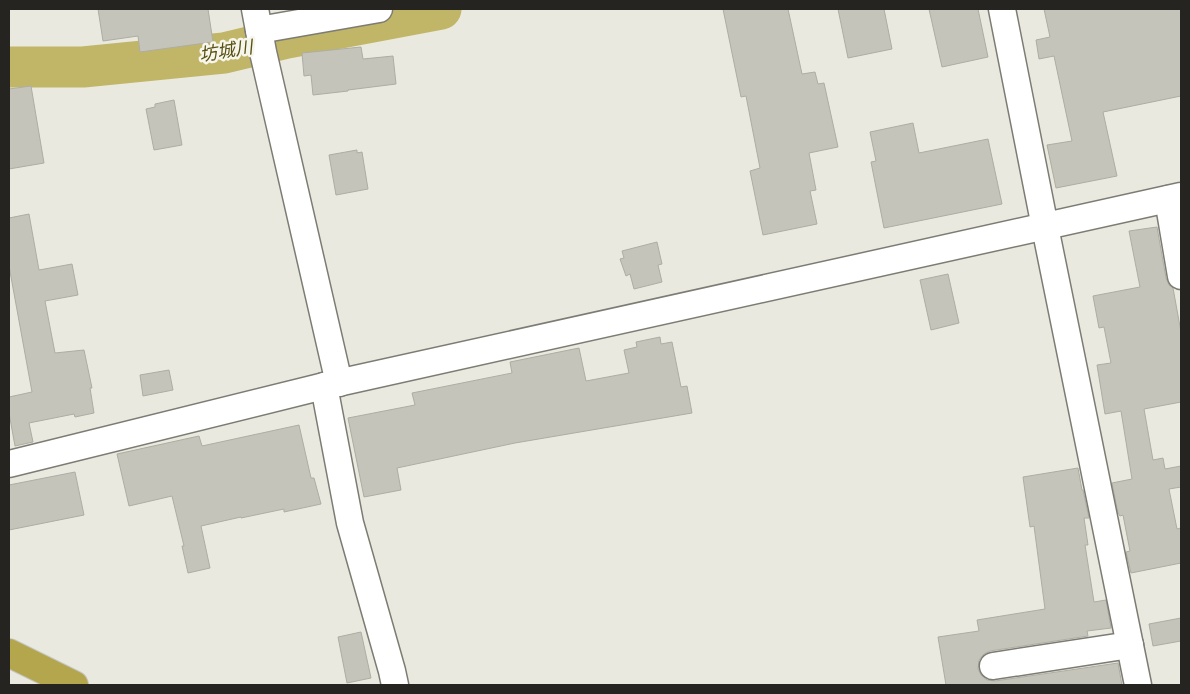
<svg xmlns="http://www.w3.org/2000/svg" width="1190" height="694" font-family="'PT Serif','Noto Sans JP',serif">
<rect width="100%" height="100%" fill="#eae9df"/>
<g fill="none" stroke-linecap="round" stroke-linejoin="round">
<path stroke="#c1b667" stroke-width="41" d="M9,67H83L224,53L287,38L441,9"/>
</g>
<g fill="#c5c4ba" stroke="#aeada4">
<path d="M98,9H208L213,42L140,52L138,36L103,41Z"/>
<path d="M723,9H788L802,74L815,72L818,84L824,83L838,147L809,153L816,190L810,191L817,224L763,235L750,171L760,168L746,96L741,97Z"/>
<path d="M838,9H884L892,49L848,58Z"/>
<path d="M929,9H978L988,57L942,67Z"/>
<path d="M1044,9H1181V96L1103,112L1117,176L1056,188L1047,145L1072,141L1054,56L1039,59L1036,40L1050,37Z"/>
<path d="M361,47L363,59L393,56L396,84L348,90V91L313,95L311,75L304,76L302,53Z"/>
<path d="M31,86L44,163L9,169V89Z"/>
<path d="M174,100L182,145L154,150L146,109L155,107V104Z"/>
<path d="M913,123L919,153L988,139L1002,204L884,228L871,162L876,161L870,132Z"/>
<path d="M357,150V153L362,152L368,189L336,195L329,155Z"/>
<path d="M29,214L39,270L72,264L78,295L45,301L55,353L84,350L92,388H90L94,413L75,417L74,414L29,423L33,442L15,446L9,413V397L32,392L9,266V218Z"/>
<path d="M1157,227L1166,278L1169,285L1173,288L1181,332V402L1144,409L1153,460L1163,458L1165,469L1181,466V487L1169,489L1177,529L1181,528V563L1131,573L1126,552L1130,551L1123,515L1120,516L1118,513L1112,483L1132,479L1121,411L1105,414L1097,365L1111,363L1104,327L1099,328L1093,296L1140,287L1129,231Z"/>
<path d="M657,242L662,264L658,265L662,282L634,289L630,274L626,276L620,259L624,258L622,251Z"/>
<path d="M948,274L959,323L931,330L920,280Z"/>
<path d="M660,337L661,344L672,342L681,387L687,386L692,413L515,443L397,468L401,490L364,497L348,418L415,405L412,393L512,373L510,362L579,348L586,381L629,373L624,350L637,347L636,342Z"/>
<path d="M169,370L173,390L143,396L140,375Z"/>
<path d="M299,425L311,478H314L321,504L284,512V509L241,518V517L201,526L210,568L188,573L182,546H184L172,496L129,506L117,454L199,436L202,446Z"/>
<path d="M1078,468L1082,490H1083L1089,518H1084L1088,545H1085L1094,602L1106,600L1111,628L1087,631L1088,636L990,651L984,654L979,660L978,669L981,675L987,680L995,681L1118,663L1122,685H946L938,637L979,631L977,620L1045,609L1034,526L1030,527L1023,477Z"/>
<path d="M75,472L84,515L9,530V485Z"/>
<path d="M1181,618V641L1153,646L1149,624Z"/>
<path d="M361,632L371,678L347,683L338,637Z"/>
</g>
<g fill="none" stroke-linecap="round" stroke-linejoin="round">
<defs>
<g id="minor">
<path d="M255,9L263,52L339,383"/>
<path d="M1002,9L1045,227L1138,685"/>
<path d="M259,30L379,9"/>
<path d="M1168,199L1181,276"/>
<path d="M324,386L350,523L392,671L395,685"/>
<path d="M9,464L324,386L1181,196"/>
<path d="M993,666L1130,645"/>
</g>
<path id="highway" d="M9,653L74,685"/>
</defs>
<use href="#minor" stroke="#7d7c73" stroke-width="29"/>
<use href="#highway" stroke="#c6c6c5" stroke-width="30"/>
<use href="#minor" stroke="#fff" stroke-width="26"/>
<use href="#highway" stroke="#b3a64d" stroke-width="28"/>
</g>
<g text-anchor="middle" stroke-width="5" stroke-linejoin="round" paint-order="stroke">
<g font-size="18" font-style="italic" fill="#585013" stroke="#f7f6ec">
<text transform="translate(226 51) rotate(-9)" y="6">坊城川</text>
</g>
</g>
<rect width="1190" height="694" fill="none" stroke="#252421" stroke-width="20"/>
</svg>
